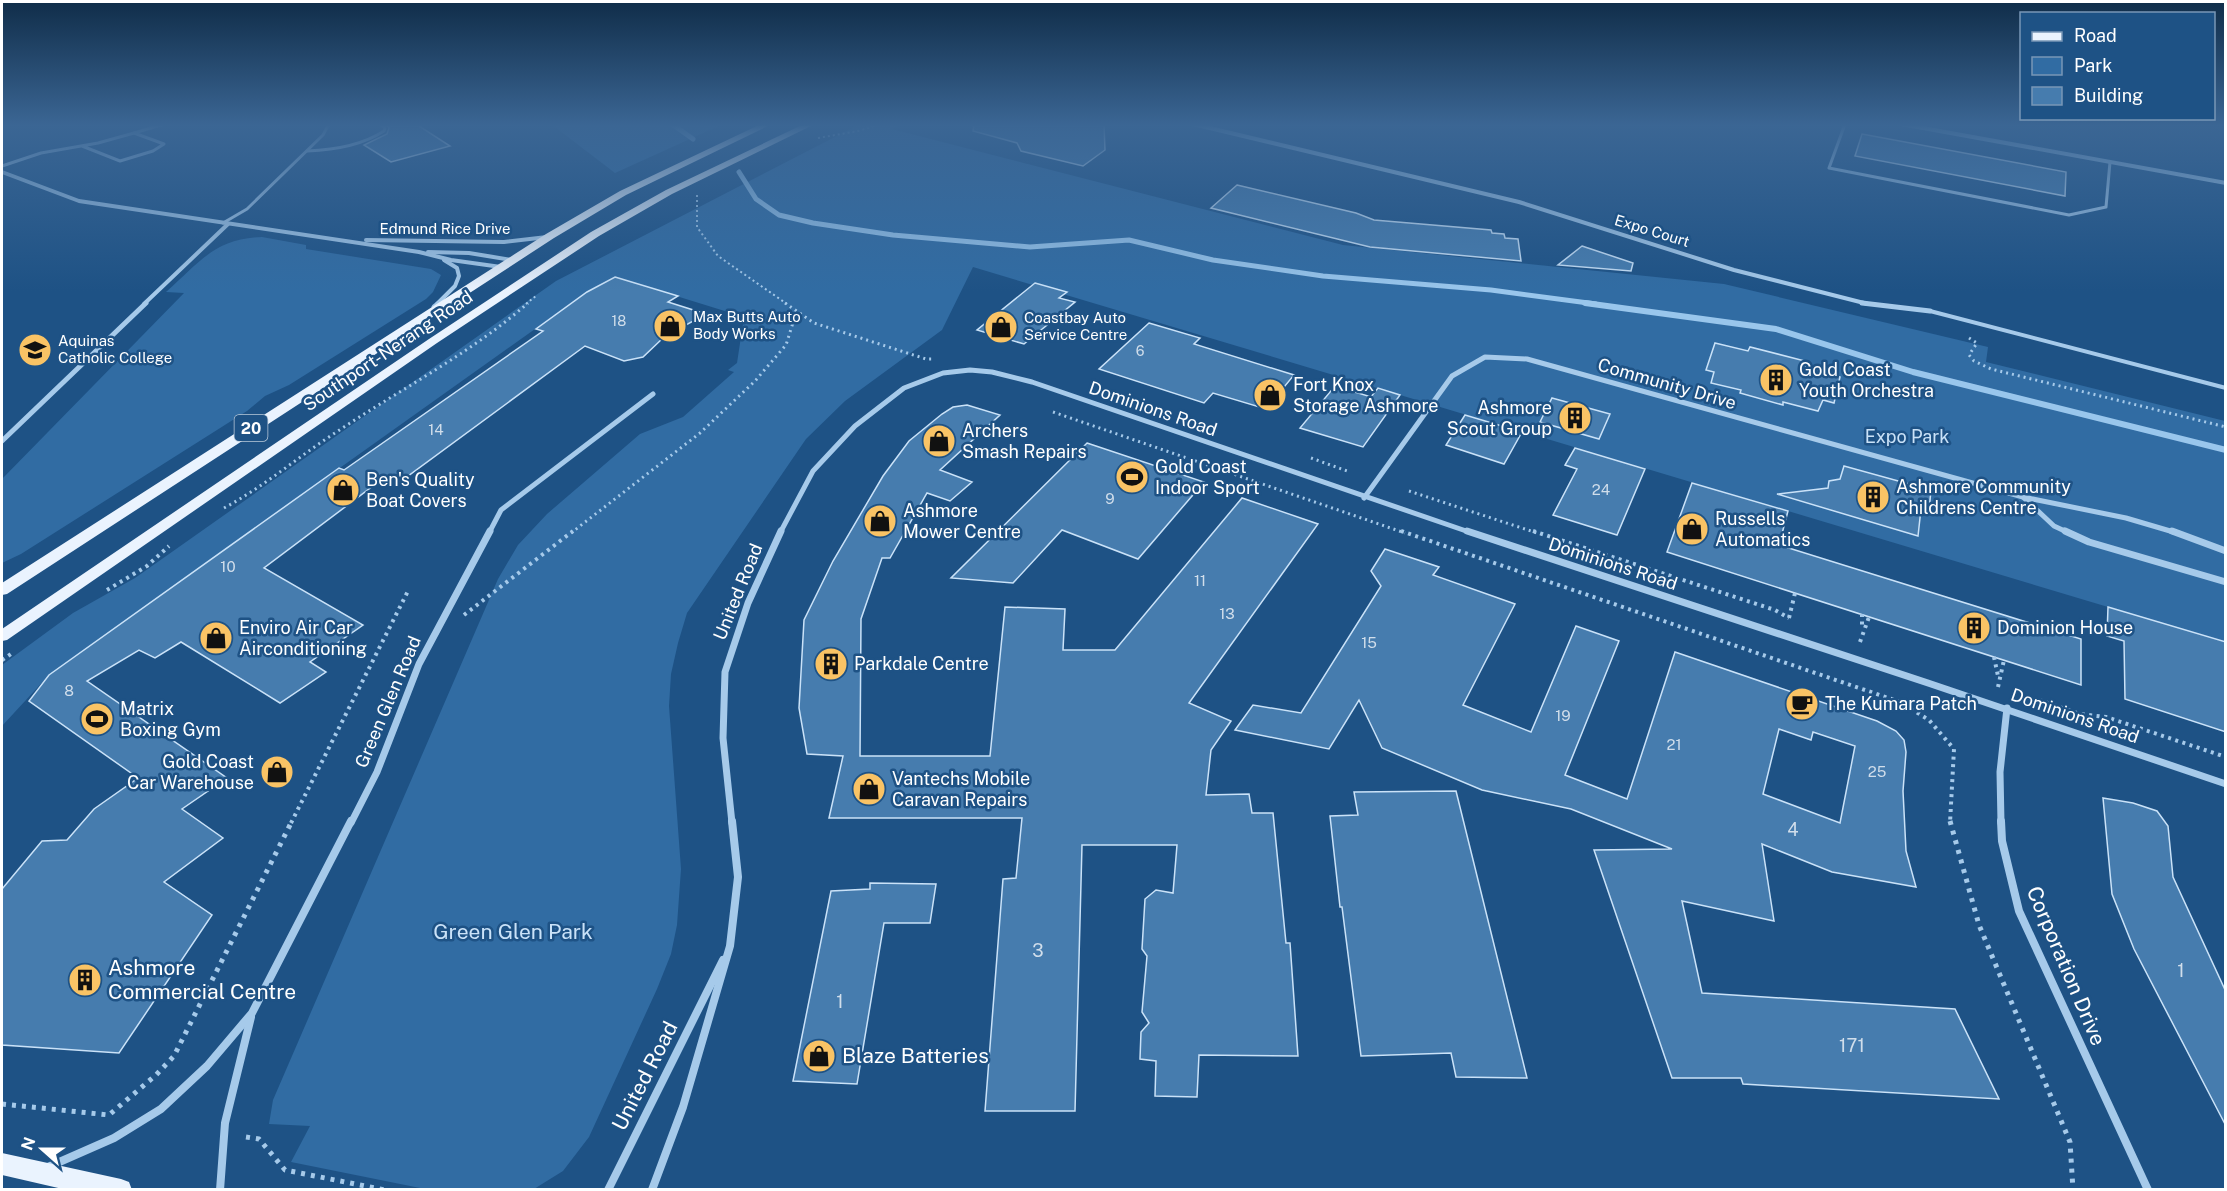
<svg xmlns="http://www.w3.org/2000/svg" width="2227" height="1191" font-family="'Public Sans',sans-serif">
<rect width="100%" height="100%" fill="#1e5285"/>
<g fill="#316ca3">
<path d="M551,124H723L615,173Z"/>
<path d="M860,124H901L892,129L1343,245L1724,284L1988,347L1986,362L2225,421V642L973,267L942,330L845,401L806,439L687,613L678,643L671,674L669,706L681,869L677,925L671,954L657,989L589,1137L563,1171L534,1189H425L291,1162L310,1126L269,1124L273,1100L498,579L518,545L547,514L640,434L683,417L734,372L728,370L737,363L744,317L615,277L587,292L49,675L2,726V665L73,613L135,578L556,281Z"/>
<path d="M262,237L306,245V249L431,269L441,275L433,292L426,299L289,385L265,396L247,411L21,554L2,563V479L184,293L166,292C200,262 214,239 262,237Z"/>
</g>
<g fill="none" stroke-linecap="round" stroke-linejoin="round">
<g stroke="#99c6ec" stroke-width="5">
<path d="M672,124L693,139"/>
<path d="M739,172L756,199L779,215L813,223L893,235L1030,247L1129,240L1213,260L1323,276L1491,290L1596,304"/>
</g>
<path stroke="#99c6ec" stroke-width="6" d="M1585,303L1776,329L1913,372L2226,450"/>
</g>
<g fill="#467cae" stroke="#cae2f8" stroke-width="1.5" fill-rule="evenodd">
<path d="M386,124H416L450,146L391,162L364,145L387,134L389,128Z"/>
<path d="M974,124H1104L1105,150L1083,166L1021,151L1017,143L973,131Z"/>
<path d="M1862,134L2066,172L2065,196L1855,156Z"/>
<path d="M1237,185L1356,213L1374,220L1491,230L1492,233L1504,234L1505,238L1518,239L1521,261L1370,247L1211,208Z"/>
<path d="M1582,246L1633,263L1631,271L1558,265Z"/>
<path d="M615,277L678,296L668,302L706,314L664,337L643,357L624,361L585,346L393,487L381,480L264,568L363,625L310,662L326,672L280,703L181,642L155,658L139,650L87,681L227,778L182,809L223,838L164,882L212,915L119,1053L2,1045V889L42,841L67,840L94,809L138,778L29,701L49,675L339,468L344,470L543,331L536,329L587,292Z"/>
<path d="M1035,283L1067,292L1059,298L1075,302L1024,344L977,330Z"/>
<path d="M1149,323L1200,338L1194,344L1294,375L1266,409L1213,393L1204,403L1099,369Z"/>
<path d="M1715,343L1748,351L1750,347L1805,361V367L1840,377L1834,403L1823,400L1818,411L1783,402V405L1740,393L1741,390L1711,383L1714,372L1706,370Z"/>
<path d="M1335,386L1371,397L1378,388L1400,395L1363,447L1300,428Z"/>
<path d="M1552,398L1610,414L1599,439L1540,422Z"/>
<path d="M967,405L1000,415L940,470L972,482L950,501L927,493L890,558H882L861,619L860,756H990L1005,607L1065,609L1063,650H1115L1242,498L1318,524L1189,703L1231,721L1211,750L1206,795L1249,794L1252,813H1273L1286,943H1290L1298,1056L1199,1055L1197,1097L1155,1096L1156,1061L1140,1059L1141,1032L1149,1023L1142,1012L1147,956L1142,949L1145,899L1156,890L1173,893L1177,845H1082L1075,1111H985L1003,879L1016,878L1022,818H829L843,756L807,754L799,708L804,620L833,561L883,476L909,441L942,414L953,407Z"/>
<path d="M1465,415L1522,432L1504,464L1446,445Z"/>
<path d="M1087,443L1204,482L1138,559L1062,530L1013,583L951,578Z"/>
<path d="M1575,448L1645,469L1617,535L1553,515L1577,469L1565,465Z"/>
<path d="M1844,466L1931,490L1929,511L1921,509L1918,536L1777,494L1828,488L1829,481L1840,479Z"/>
<path d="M1692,483L1788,511L1779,545L2081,639V685L1667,552Z"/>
<path d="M1385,549L1439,567L1433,575L1515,604L1463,705L1531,732L1576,626L1619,641L1565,775L1627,799L1675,652L1877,721L1896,731L1904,740L1906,752L1903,791L1906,851L1916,887L1832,872L1762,844L1774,921L1682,901L1702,993L1955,1009L1999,1099L1743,1084L1741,1078H1672L1594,850L1672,849L1571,809L1482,790L1382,748L1359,700L1329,749L1235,730L1253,705L1301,713L1381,586L1371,571ZM1779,729L1811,740L1813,732L1855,746L1840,823L1763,794Z"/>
<path d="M2108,607L2226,642V732L2125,699L2124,641L2107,636Z"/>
<path d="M1456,791L1527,1078L1456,1077L1451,1053L1361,1056L1342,907H1340L1330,816L1358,815L1354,792Z"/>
<path d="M2103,798L2133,803L2157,811L2168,826L2173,877L2226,992V1126L2134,949L2112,894Z"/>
<path d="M870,883L936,884L930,923H884L857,1084L793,1081L831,891L870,889Z"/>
</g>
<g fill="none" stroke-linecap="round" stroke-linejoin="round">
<g stroke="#a6caea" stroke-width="2" stroke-dasharray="2 3" stroke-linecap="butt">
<path d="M818,138L858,131L881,124"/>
<path d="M697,195V227L718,256L787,304"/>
<path d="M526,304L537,295"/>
</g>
<g stroke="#a6caea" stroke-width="3" stroke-dasharray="2 4" stroke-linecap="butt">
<path d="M785,303L814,323L926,359H933"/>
<path d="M1969,338L1977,343L1969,355L1974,361L1991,369L2226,427"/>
<path d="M1053,412L1405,533"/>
<path d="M1311,458L1350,472"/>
<path d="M1409,491L1537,533"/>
<path d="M224,508C265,486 299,456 338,431C402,388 470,354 528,303"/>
<path d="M571,533L700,433L755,381L786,345L796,313"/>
</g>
<g stroke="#a6caea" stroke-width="4" stroke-dasharray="3 4.5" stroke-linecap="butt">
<path d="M1401,531L1900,702L1929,720L1954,749L1950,823"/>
<path d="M1533,531L1775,610L1789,618"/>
<path d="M107,590L147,566L169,546"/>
<path d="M1862,614V628"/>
<path d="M464,615L573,531"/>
<path d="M1789,618L1795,593"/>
<path d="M1860,642L1869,617"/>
<path d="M1994,657L1998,676"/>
<path d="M2,660L11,654"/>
<path d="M1998,687L2004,660"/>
<path d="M2039,700L2080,714L2106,717L2226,757"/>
<path d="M291,823L408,591"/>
</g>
<g stroke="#a6caea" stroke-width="5" stroke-dasharray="4 6" stroke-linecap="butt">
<path d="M1950,821L1979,925L2070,1142L2073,1190"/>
<path d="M2,1104L109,1115L156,1075L174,1056L292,821"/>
<path d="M246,1137L259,1139L285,1170L385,1190"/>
</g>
<g stroke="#a6caea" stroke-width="3">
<path d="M247,124H258"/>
<path d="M1845,124L1829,168L2069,215L2106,207L2110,162"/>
<path d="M134,133L164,124"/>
<path d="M307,151C334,150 361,146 384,131L385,128L380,124"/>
<path d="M2,166L41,153L98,143L134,133L164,144L153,151L120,161L82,146"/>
<path d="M223,223L247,209L323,135L329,124"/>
</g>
<path stroke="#a6caea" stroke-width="4" d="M1930,311L2226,388"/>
<g stroke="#a6caea" stroke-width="4">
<path d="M1193,124L1519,202L1734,270L1868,304"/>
<path d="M1901,124L2226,183"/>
<path d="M2,172L79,201L419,252L451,260L501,267"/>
<path d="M366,240L504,242L547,237"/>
<path d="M428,252L469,253L512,260"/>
<path d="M144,304L228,224"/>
<path d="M437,304L455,286L459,276L457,268L444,260"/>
</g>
<g stroke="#a6caea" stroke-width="5">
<path d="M1862,303L1930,311"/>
<path d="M434,307L439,303"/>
<path d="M2,441L146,303"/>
<path d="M2023,497L2054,526L2069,533"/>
<path d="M1364,498L1452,376L1485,357L1527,359L2023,497L2126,518L2177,533"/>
<path d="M489,533L501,510L653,394"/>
<path d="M780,533L813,471L855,426L904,388L943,373L970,370L992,372L1032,382L1472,533"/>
</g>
<g stroke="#a6caea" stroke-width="7">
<path d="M1467,531L1928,683L2226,784"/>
<path d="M2065,531L2089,542L2226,582"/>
<path d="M2172,531L2226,551"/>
<path d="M351,823L377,772L419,664L490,531"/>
<path d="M732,823L723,738L725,672L748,603L781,531"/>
<path d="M2001,823L2000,772L2007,708"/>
</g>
<g stroke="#a6caea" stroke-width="8">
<path d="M2001,821L2002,841L2019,911L2148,1190"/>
<path d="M48,1167L114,1138L161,1109L207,1066L252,1013L351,821"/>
<path d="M220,1190L225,1123L251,1017"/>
<path d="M608,1190L723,960"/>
<path d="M652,1190L683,1107L730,946L738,877L732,821"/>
</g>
<g fill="#eaf3fe" fill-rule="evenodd">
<path d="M761,124H772L626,195L554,238L7,594L2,595V583L546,234L620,191Z"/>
<path d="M804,124H815L672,194L599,236L437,343L7,640L2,641V629L429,339L591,232L666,190Z"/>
<path d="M2,1153L121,1179L129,1182L132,1190H67L2,1175Z"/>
</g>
</g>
<linearGradient id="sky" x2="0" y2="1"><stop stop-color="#102d49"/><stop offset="0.43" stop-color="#3b6694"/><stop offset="1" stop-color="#3b6694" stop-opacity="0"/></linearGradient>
<rect width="2227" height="291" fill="url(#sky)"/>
<defs>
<symbol id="shop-disc" viewBox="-11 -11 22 22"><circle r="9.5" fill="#f9c365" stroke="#1e5285"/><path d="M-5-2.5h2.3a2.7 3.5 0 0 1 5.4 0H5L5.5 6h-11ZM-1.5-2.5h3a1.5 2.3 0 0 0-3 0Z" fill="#111"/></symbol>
<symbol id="school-disc" viewBox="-11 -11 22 22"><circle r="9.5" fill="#f9c365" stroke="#1e5285"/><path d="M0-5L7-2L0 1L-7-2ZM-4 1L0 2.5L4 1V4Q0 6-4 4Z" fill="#111"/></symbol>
<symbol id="building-disc" viewBox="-11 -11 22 22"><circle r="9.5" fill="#f9c365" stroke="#1e5285"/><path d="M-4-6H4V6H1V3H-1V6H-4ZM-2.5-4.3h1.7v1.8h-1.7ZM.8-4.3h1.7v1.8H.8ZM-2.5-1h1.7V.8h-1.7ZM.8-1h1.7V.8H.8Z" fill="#111"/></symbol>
<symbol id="stadium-disc" viewBox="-11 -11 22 22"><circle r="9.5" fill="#f9c365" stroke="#1e5285"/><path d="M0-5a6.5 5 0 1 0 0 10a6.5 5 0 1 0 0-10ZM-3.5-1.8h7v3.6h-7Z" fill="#111"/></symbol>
<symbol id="cafe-disc" viewBox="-11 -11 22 22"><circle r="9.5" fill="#f9c365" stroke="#1e5285"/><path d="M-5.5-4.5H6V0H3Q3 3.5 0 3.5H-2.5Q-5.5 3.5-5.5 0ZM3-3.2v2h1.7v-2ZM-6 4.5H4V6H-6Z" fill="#111"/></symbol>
</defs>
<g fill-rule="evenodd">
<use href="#shop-disc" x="651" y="307" width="38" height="38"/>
<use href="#shop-disc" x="982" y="308" width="38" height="38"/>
<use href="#school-disc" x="16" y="331" width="38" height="38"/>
<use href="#building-disc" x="1757" y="361" width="38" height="38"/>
<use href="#shop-disc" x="1251" y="376" width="38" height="38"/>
<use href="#building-disc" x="1556" y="399" width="38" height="38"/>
<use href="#shop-disc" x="920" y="422" width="38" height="38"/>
<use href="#stadium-disc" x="1113" y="458" width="38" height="38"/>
<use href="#shop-disc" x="324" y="471" width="38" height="38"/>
<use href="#building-disc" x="1854" y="478" width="38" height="38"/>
<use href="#shop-disc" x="861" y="502" width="38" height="38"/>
<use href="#shop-disc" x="1673" y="510" width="38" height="38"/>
<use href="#building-disc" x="1955" y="609" width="38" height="38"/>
<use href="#shop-disc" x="197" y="619" width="38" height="38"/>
<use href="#building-disc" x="812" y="645" width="38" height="38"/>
<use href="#cafe-disc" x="1783" y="685" width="38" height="38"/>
<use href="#stadium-disc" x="78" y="700" width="38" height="38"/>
<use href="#shop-disc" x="258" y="753" width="38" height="38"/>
<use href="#shop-disc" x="850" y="770" width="38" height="38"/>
<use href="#building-disc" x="66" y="961" width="38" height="38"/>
<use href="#shop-disc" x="800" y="1037" width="38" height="38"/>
</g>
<g text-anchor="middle" stroke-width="5" stroke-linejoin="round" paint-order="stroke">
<g font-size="14" fill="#d1deeb">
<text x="619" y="326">18</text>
<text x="1140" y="356">6</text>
</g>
<g font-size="15" fill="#fff" stroke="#1e5285">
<text x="445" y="234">Edmund Rice Drive</text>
<text transform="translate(1652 231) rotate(17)" y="5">Expo Court</text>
</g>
<g font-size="15" fill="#fff" stroke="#1e5285" text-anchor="start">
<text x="693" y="322">Max Butts Auto<tspan x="693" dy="17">Body Works</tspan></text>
<text x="1024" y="323">Coastbay Auto<tspan x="1024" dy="17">Service Centre</tspan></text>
<text x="58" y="346">Aquinas<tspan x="58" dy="17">Catholic College</tspan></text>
</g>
<g font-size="15" fill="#d1deeb">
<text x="436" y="435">14</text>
<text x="1601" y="495">24</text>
<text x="1110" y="504">9</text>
<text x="228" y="572">10</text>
<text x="1200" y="586">11</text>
<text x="1227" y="619">13</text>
<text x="1369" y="648">15</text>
<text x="69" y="696">8</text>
<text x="1563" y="721">19</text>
<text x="1674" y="750">21</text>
<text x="1877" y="777">25</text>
</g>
<rect fill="#1e5285" stroke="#bccbda" stroke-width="1.5" x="234.5" y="415" width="33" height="26" rx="4.5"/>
<g font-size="16" font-weight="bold" fill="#fff">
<text x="251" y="434">20</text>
</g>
<g font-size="18" fill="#fff" stroke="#1e5285">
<text transform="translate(388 351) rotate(-34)" y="6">Southport-Nerang Road</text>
<text transform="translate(1667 384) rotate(16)" y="6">Community Drive</text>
<text transform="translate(1153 409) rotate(19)" y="6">Dominions Road</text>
<text transform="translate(1613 564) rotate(18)" y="6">Dominions Road</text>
<text transform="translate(738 592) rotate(-68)" y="6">United Road</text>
<text transform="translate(388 702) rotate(-67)" y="6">Green Glen Road</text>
<text transform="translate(2075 716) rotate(19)" y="6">Dominions Road</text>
</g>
<g font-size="18" fill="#fff" stroke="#1e5285" text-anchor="start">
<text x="1799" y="376">Gold Coast<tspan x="1799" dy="21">Youth Orchestra</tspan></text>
<text x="1293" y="391">Fort Knox<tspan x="1293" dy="21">Storage Ashmore</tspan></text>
<text x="1552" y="414" text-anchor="end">Ashmore<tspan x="1552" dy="21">Scout Group</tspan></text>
<text x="962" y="437">Archers<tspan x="962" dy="21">Smash Repairs</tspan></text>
<text x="1155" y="473">Gold Coast<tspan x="1155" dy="21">Indoor Sport</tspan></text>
<text x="366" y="486">Ben's Quality<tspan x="366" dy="21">Boat Covers</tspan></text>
<text x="1896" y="493">Ashmore Community<tspan x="1896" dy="21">Childrens Centre</tspan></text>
<text x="903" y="517">Ashmore<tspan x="903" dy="21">Mower Centre</tspan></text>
<text x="1715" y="525">Russells<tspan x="1715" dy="21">Automatics</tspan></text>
<text x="239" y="634">Enviro Air Car<tspan x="239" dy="21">Airconditioning</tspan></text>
<text x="1997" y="634">Dominion House</text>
<text x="854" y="670">Parkdale Centre</text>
<text x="1825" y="710">The Kumara Patch</text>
<text x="120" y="715">Matrix<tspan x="120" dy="21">Boxing Gym</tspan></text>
<text x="254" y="768" text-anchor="end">Gold Coast<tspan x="254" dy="21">Car Warehouse</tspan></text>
<text x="892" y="785">Vantechs Mobile<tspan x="892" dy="21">Caravan Repairs</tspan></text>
</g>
<g font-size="18" fill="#cae2f8" stroke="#1e5285">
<text x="1907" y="443">Expo Park</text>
</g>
<g font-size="18" fill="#d1deeb">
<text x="1793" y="836">4</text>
<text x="1038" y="957">3</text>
<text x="2181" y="977">1</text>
<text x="840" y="1008">1</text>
<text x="1852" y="1052">171</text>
</g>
<g font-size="21" fill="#cae2f8" stroke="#1e5285">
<text x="513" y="939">Green Glen Park</text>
</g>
<g font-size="21" fill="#fff" stroke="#1e5285">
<text transform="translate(2066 966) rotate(67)" y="7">Corporation Drive</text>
<text transform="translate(645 1076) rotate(-63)" y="7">United Road</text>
</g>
<g font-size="21" fill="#fff" stroke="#1e5285" text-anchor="start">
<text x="108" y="975">Ashmore<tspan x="108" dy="24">Commercial Centre</tspan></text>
<text x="842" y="1063">Blaze Batteries</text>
</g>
</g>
<rect width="2227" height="1191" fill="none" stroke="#ffffff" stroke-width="6"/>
<rect x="2020" y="12" width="195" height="108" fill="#1e5285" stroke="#7897b6" stroke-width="1.5"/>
<rect x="2032" y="32" width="30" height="9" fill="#eaf3fe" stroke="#7897b6" stroke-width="1.5"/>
<text x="2074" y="42" font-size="18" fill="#ffffff">Road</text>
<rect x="2032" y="57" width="30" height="18" fill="#316ca3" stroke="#7897b6" stroke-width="1.5"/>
<text x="2074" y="72" font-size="18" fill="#ffffff">Park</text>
<rect x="2032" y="87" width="30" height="18" fill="#467cae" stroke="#7897b6" stroke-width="1.5"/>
<text x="2074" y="102" font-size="18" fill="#ffffff">Building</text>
<g transform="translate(42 1149) rotate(291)" stroke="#1e5285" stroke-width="4.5" paint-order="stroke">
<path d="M0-4.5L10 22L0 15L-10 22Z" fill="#ffffff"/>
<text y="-9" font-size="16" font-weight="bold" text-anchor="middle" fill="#ffffff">N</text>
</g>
</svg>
